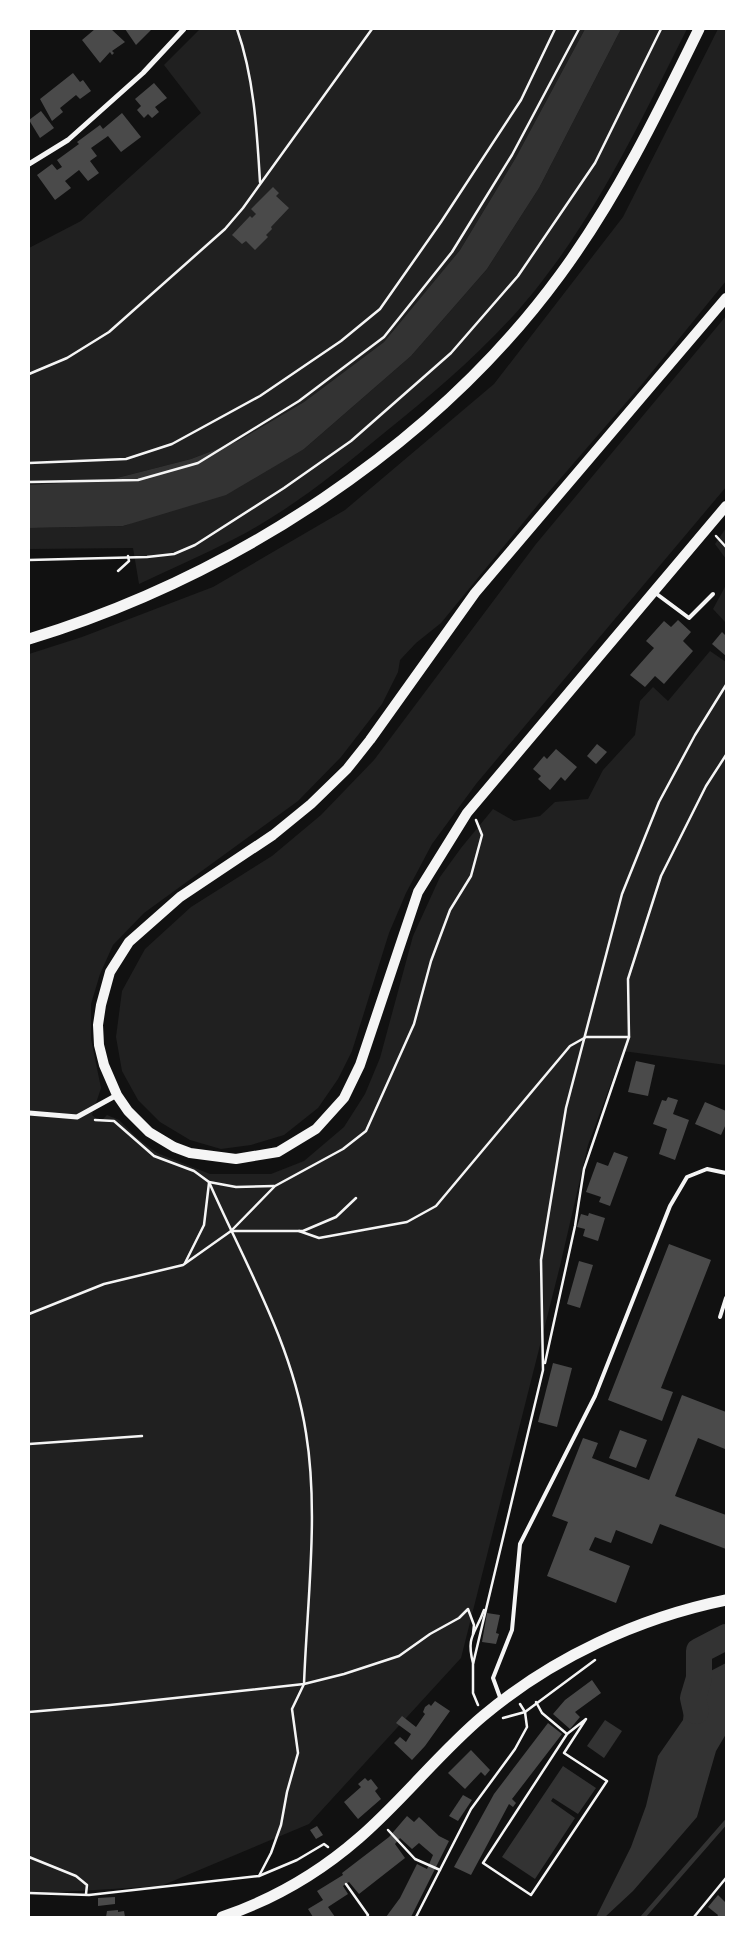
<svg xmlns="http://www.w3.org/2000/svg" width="755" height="1946" font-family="Lora,serif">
<rect width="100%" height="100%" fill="#111"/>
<g fill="#202020">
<path d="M200,29H585L515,159L460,250L384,342L304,402L238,441L191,459L109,480L29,485V248L81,221L201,113L164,65Z"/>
<path d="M621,29H687C644,114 602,204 543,280C499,338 441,387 384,433C337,472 289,511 234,539C203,555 170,569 139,584L133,548L29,549V528L124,526L304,449L411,356L487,269L539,188Z"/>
<path d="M718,29H726V281L643,383L541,501L441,623L416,643L400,660L398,672L382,704L341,757L298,801L144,913L113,945L100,974L91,1004V1039L101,1088L92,1115L100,1122L107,1115L119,1120L137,1138L157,1153L210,1174H271L304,1161L344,1127L365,1094L380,1058L413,936L440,877L461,848L493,809L514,821L540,816L555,802L588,799L603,770L635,735L640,701L653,687L668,701L710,651L726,662V1065L623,1051L588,1145L560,1266L461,1658L309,1824L161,1886L29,1894V654L82,637L213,587L345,510L494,384L623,217Z"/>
<path d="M726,316V487L476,784L432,844L406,893L389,933L352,1051L338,1079L318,1108L284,1135L251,1145L221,1149L190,1140L160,1122L138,1100L122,1071L116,1037L122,991L145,949L191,907L272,856L321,815L374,760L536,544Z"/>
<path d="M726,528V559L715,544Z"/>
<path d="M726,585V623L713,609Z"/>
</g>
<g fill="#333">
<path d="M585,29H621L539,188L487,269L411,356L304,449L226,495L123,526L29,528V485L109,480L191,459L238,441L304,402L384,342L460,250L515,159Z"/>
<path d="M699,1651V1677L726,1663V1734L716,1751L697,1817L633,1891L605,1917H596L631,1847L646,1806L658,1756L683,1720L687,1686L686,1667Z"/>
<path d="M605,1720L622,1731L604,1758L587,1746Z"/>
<path d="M563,1766L596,1788L578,1814L553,1798L551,1801L575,1818L535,1879L502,1857Z"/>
</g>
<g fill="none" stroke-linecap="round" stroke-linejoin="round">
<path stroke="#333" stroke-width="4.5" d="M643,1917L726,1822"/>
<path stroke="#333" stroke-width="26" d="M696,1711L693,1698L699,1678V1651L726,1637"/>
</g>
<g fill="#4a4a4a">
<path d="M95,29H111L125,42L112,51L114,53L112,55L110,52L100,63L82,40Z"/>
<path d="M125,29H152L136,45Z"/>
<path d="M73,73L80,82L83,80L91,91L80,99L76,95L60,108L63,112L52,121L40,99Z"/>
<path d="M154,83L167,98L155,107L159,112L152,118L148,114L144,118L137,110L141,106L135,99Z"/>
<path d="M41,111L54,128L40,138L29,120Z"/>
<path d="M122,113L141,137L121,152L108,136L91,148L97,156L90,161L99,173L88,181L79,170L65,181L71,188L55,200L37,175L52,164L57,170L62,167L57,160L79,144L77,142L100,125L103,129Z"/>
<path d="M273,187L279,193L276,196L289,208L271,227L272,229L266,235L268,237L255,250L246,241L242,244L232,235L250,216L252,218L256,214L251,209Z"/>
<path d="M678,620L691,632L683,641L693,651L664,684L655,676L645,687L630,675L654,648L646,641L664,621L671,627Z"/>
<path d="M722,632L726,636V656L712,644Z"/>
<path d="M597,744L607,752L596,764L587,756Z"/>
<path d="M556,749L577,767L565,781L561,777L550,790L538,779L541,776L533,769L544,756L547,759Z"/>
<path d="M636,1061L655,1065L648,1096L628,1092Z"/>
<path d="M668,1097L678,1100L673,1114L689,1120L675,1160L659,1154L667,1129L653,1124L662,1100L666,1101Z"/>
<path d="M705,1102L726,1111V1124L721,1135L695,1124Z"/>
<path d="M614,1152L628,1157L610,1206L599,1202L601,1197L586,1192L597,1162L608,1166Z"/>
<path d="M589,1213L605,1218L598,1241L583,1236L585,1229L577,1227L581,1214L588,1216Z"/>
<path d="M669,1244L711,1260L661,1388L673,1392L662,1421L608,1400Z"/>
<path d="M579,1261L593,1265L580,1308L567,1304Z"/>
<path d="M553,1363L572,1368L557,1427L538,1422Z"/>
<path d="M682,1395L726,1412L725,1449L698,1438L675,1496L726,1515V1549L660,1524L652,1544L616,1530L611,1543L595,1537L589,1550L630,1566L616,1603L547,1576L568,1522L552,1516L583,1438L598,1443L592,1458L649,1480Z"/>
<path d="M620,1430L647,1440L636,1468L609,1458Z"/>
<path d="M487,1613L500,1615L496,1633L499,1634L496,1644L482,1642Z"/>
<path d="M592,1680L601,1693L575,1712L580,1717L570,1729L553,1714L565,1700Z"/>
<path d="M435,1701L450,1711L425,1746L412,1760L394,1743L400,1737L406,1742L411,1734L396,1723L402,1716L416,1727L425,1714L423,1712L425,1707L429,1704L431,1706Z"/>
<path d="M548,1723L562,1734L512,1799L516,1803L513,1807L509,1804L471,1875L454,1867L494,1794Z"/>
<path d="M471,1750L490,1770L485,1776L481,1772L465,1789L448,1773Z"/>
<path d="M365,1778L368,1781L371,1779L378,1788L375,1791L381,1799L358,1819L344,1802L361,1787L358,1784Z"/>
<path d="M463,1795L472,1800L458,1821L449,1816Z"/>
<path d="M407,1816L414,1822L419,1817L439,1836L449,1841L411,1917H386L400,1898L417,1864L427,1869L433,1855L419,1843L412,1849L400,1838L395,1844L405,1858L359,1894L349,1882L343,1886L348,1894L328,1907L335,1917H313L308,1909L323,1900L317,1891L343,1875L342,1873L389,1837Z"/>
<path d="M317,1826L323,1835L316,1839L310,1830Z"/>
<path d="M718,1895L726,1903V1917H717L718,1915L708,1907Z"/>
<path d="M115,1897V1904L98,1906V1898Z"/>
<path d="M118,1910V1912L124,1911L125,1917H106L107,1911Z"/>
</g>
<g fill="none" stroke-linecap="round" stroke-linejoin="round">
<g stroke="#f5f5f5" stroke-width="2.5">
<path d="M237,29C254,77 257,131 260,182"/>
<path d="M29,374L67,358L109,332L225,229L243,208L372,29"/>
<path d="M29,463L126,459L172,444L260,396L341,341L380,309L441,222L521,100L555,29"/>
<path d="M29,482L138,480L198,463L299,401L384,337L452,252L512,155L579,29"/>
<path d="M716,536L726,547"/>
<path d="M29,560L147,557L174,554L195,545L284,488L351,441L451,353L518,276L595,163L661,29"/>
<path d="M118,571L129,561L128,556"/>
<path d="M95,1120L114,1121L154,1156L194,1171L209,1182L236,1187L274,1186"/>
<path d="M231,1231H303L336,1217L356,1198"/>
<path d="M299,1231L319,1238L407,1222L436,1206L570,1046L586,1037H629"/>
<path d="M185,1263L204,1225L209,1183"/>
<path d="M29,1314L104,1284L183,1265L231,1231L275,1186L343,1149L366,1131L414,1024L431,961L450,910L471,876L482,835L476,820"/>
<path d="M545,1363L575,1226L584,1169L629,1037L628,979L661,876L706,786L726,755"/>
<path d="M29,1444L142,1436"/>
<path d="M473,1663C466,1636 475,1635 484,1610"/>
<path d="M536,1702L542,1713L567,1734L483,1863L531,1895L607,1781L564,1753L586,1719L567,1734"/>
<path d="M478,1705L473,1693V1664L543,1370L541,1260L566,1108L622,894L659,802L695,735L726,685"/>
<path d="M29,1712L110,1705L304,1684C307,1603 319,1512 306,1433C292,1343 245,1264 209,1182"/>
<path d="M503,1718L525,1712L595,1660"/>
<path d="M388,1830L415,1859L440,1870"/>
<path d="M29,1857L76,1876L87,1885L86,1894"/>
<path d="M259,1876L271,1853L281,1825L287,1792L298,1753L292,1709L304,1684L344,1674L399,1656L430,1634L459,1618L468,1609L474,1625L473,1634"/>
<path d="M346,1884L368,1915L367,1917"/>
<path d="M29,1893L89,1895L259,1876L297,1860L324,1844L328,1847"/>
<path d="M416,1917L471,1809L515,1749L527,1727L525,1712L520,1704"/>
<path d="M694,1917L726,1878"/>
</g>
<g stroke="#f5f5f5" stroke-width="4">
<path d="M654,592L689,618L713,594"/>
<path d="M720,1317L726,1298"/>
<path d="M501,1700L493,1678L512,1630L520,1544L595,1396L670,1206L687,1177L707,1169L726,1173"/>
</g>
<g stroke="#f5f5f5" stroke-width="5">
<path d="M29,164L68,140L143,73L184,29"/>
<path d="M29,1113L77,1117L117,1095"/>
</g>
<path stroke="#f5f5f5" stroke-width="10" d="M726,298L475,593L370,740L347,769L311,804L273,835L180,897L129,942L110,972L101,1005L98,1025L99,1045L104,1065L117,1095L128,1111L149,1132L174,1147L190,1153L236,1159L278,1152L316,1129L344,1098L360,1065L418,892L467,813L726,506"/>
<g stroke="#f5f5f5" stroke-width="11">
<path d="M29,639C232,577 434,447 560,275C616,199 658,113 699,29"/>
<path d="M222,1917C272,1900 320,1872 359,1838C403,1800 439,1753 483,1716C552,1658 638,1618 726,1600"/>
</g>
</g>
<rect width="755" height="1946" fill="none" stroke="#ffffff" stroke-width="60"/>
</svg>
